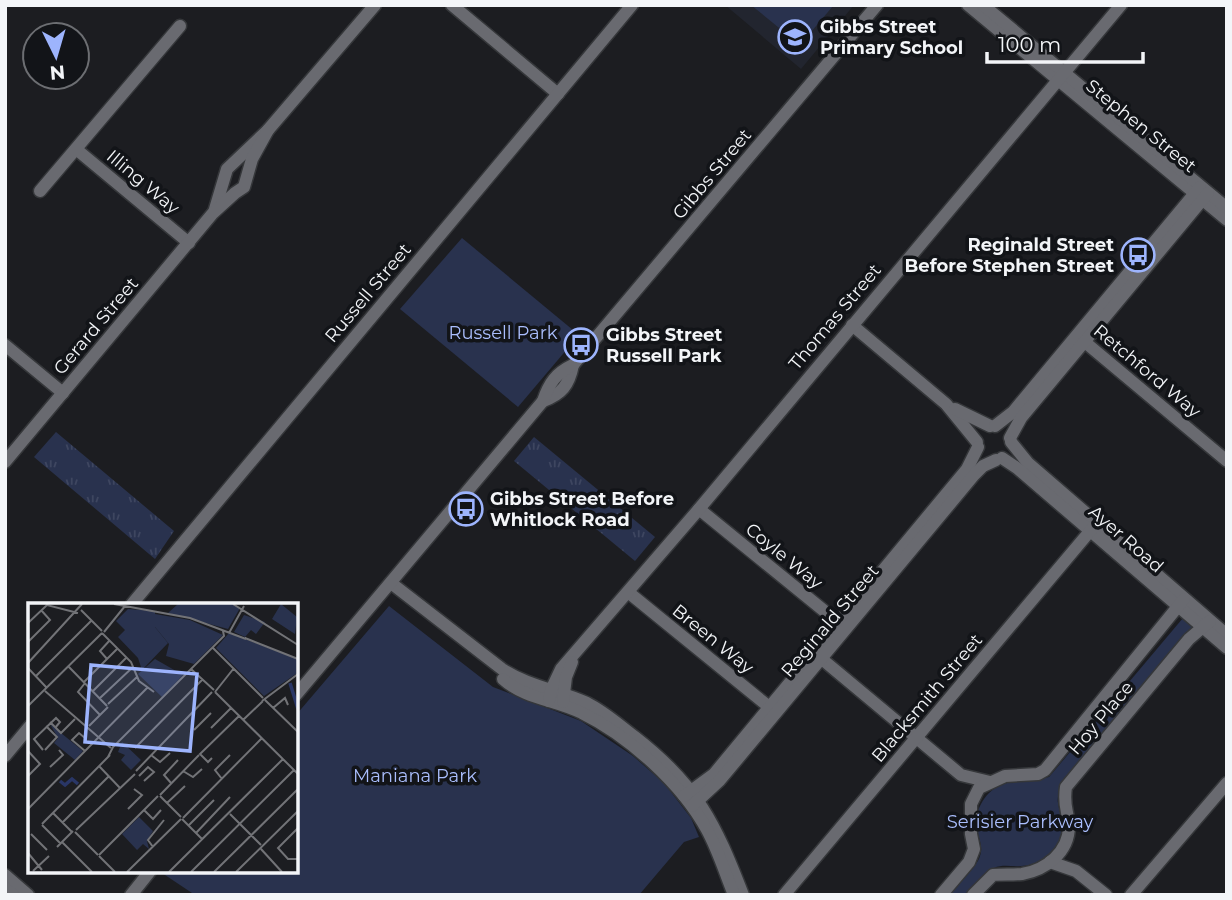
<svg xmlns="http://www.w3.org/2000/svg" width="1232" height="900" font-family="Montserrat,sans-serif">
<defs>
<pattern id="grass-tufts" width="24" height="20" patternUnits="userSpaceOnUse" patternTransform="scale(1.75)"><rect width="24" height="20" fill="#29324e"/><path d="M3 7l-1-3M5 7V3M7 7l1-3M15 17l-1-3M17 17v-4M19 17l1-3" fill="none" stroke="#3e4660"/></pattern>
</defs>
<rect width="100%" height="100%" fill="#1c1d21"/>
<path fill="#22252f" d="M725,5H854L801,69Z"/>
<g fill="url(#grass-tufts)">
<path d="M56,432L174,531L155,559L34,457Z"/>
<path d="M534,437L655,537L635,561L514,461Z"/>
</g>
<g fill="#29324e">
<path d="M751,5H832L833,6L800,45Z"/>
<path d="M462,238L579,335L518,407L400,309Z"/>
<path d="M389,606L493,687L581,721L633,756L665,784L674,796L691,818L699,837L684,842L639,895H195L162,873L165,870H296V715Z"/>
<path d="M1183,618L1193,627L1060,787C1059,792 1057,798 1058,803C1060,816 1066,826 1060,840C1054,854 1036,866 1021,866C1012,867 1003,864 994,868C984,872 975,887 967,895H949C957,885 977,867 980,856C984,846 977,835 976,824C976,808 986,791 1001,785C1016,779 1033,781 1049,777Z"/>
</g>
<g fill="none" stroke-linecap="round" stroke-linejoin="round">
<defs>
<g id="minor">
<path d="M452,5L558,94"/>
<path d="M968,5L1227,220"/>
<path d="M983,5L1227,208"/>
<path d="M76,149L189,243"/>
<path d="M40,191L180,26"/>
<path d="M215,209L227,169L268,130L375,5"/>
<path d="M852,325L946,404L977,442"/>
<path d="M1080,338L1227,461"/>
<path d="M5,345L63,393"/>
<path d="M543,401C562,394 569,385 573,365"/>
<path d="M955,409L990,426"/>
<path d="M995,426L1013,412L1200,187"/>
<path d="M1010,438L1021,418L1208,193"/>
<path d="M1011,442L1028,463L1227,635"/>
<path d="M1002,458L1017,468L1227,648"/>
<path d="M5,462L213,213L235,193L244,187L252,159L268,130"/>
<path d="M699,509L844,627"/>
<path d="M391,583L502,669C528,686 558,690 587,703C605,712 619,725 635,737C698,786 715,823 743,895"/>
<path d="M628,592L774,711"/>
<path d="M132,604L632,5"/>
<path d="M817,655L961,775L990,782"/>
<path d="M503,679C525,699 557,700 582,713C629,736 682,784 707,830C718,850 725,873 734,895"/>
<path d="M296,695L543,401C549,383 556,373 573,365L877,5"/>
<path d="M549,701L551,690L561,669L699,509L1121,5"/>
<path d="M563,702L566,677L572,662"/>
<path d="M5,756L30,726"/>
<path d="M684,796L714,774L967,469L978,447"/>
<path d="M692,806L720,780L974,475L983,466L996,460"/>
<path d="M1050,862L1076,871L1106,895"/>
<path d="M5,875L28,895"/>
<path d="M5,888L13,895"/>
<path d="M131,895L151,870"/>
<path d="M784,895L1096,524"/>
<path d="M941,895L969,862L974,849L971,834V804L979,788L1005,776L1038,774L1045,770L1184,599"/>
<path d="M973,895L993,875C1003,874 1012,875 1022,874C1046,870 1069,852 1069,826C1068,810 1063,806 1066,787L1189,639L1210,621"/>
<path d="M1131,895L1227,783"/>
</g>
</defs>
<use href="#minor" stroke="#35373a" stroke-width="15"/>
<use href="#minor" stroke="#696a70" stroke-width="12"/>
</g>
<defs>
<symbol id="school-ring" viewBox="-11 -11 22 22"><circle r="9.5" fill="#121418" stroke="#9db4fd" stroke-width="1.5"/><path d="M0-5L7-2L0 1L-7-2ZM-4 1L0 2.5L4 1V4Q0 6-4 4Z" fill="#9db4fd"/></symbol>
<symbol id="bus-ring" viewBox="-11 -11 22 22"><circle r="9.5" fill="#121418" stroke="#9db4fd" stroke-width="1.5"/><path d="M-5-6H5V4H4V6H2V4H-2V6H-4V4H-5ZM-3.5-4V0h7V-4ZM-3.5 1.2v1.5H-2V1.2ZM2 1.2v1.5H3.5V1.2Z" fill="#9db4fd"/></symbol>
</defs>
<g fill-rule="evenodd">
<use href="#school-ring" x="776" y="18" width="38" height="38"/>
<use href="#bus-ring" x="1119" y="236" width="38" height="38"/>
<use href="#bus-ring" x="562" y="326" width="38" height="38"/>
<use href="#bus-ring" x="447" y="490" width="38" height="38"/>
</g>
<g text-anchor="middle" stroke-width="7" stroke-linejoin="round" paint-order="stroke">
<g font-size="18" font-weight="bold" fill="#f3f5f8" stroke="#121418" text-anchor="start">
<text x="820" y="33">Gibbs Street<tspan x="820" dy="21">Primary School</tspan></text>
<text x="1114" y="251" text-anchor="end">Reginald Street<tspan x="1114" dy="21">Before Stephen Street</tspan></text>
<text x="606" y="341">Gibbs Street<tspan x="606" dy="21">Russell Park</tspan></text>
<text x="490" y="505">Gibbs Street Before<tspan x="490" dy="21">Whitlock Road</tspan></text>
</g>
<g font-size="18" fill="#f3f5f8" stroke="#121418">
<text transform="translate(1141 126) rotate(39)" y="6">Stephen Street</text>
<text transform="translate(712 174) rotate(-50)" y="6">Gibbs Street</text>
<text transform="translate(143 182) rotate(40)" y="6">Illing Way</text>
<text transform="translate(368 293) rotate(-50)" y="6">Russell Street</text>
<text transform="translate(835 317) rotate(-50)" y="6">Thomas Street</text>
<text transform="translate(96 326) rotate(-50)" y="6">Gerard Street</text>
<text transform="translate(1147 371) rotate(40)" y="6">Retchford Way</text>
<text transform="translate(1126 539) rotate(41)" y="6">Ayer Road</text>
<text transform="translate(784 556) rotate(39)" y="6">Coyle Way</text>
<text transform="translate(830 621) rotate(-50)" y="6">Reginald Street</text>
<text transform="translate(713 639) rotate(39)" y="6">Breen Way</text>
<text transform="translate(927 698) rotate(-50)" y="6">Blacksmith Street</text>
<text transform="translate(1101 718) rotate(-50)" y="6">Hoy Place</text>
</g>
<g font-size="18" fill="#aabefd" stroke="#121418">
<text x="503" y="339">Russell Park</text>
<text x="415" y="782">Maniana Park</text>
<text x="1020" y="828">Serisier Parkway</text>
</g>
</g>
<g transform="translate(28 603)">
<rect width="270" height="270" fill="#1c1d21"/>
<path d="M150,1H204L212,5L200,26L140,10ZM253,1L269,14L267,31L244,16ZM100,6L127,8V24L140,40L114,67L110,55L90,34L97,27L88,18ZM216,12L237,19L228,31L223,27L217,34L206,29ZM201,30L269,56L268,71L236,93L188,45Z" fill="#29324e"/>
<path d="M127,11L162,17L195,32L166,61L138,53L141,41L127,24ZM127,56L155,72L134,94L110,71ZM22,121L55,148L47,157L26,140L30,135ZM94,139L113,157L103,167L93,157L97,152L90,149ZM111,214L125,228L119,238L121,246L115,241L109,247L94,231Z" fill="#29324e"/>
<path fill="none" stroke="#293666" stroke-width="3.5" d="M262,80L270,106M32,178L37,182L44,176L50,181"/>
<path fill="none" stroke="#727377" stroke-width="2" d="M86,1L162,15L218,36M205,1L270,42M53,7L74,28M0,20L19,2L50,10M76,29L97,3M74,30L103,59L111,78L126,89M201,30L216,3M217,35L270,56M0,39L22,17L13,7M185,45L235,95M79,56L72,48L82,37M0,60L54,1M40,63L79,103M0,65L18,84M163,66L186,87M8,73L63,18M56,79L90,45M57,80L50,89L72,112M17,88L83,145M65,88L99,54M187,89L270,171M187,89L206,65M72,95L105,64M237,97L270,129M234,98L270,71M80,101L109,74M0,103L74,30M245,105L257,95L260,102M215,117L235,98M22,119L33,130L47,116M61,123L80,104M183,125L203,105M166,127L183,110M57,135L51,130L44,137L57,148M107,145L174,77M15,147L6,136L28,115L32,119L27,125M17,147L29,134L18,123M0,148L12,161L0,173M123,152L132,159L142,150M80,154L85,144L196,33L195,28M184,155L180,159L172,151L211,113M71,163L92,185M22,164L35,152L31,147M108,168L184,89M155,168L165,174L174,166M111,173L120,164L126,169L116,178M194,176L187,167L202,152M143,180L136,172L150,157M132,192L171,152M132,193L153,214M139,200L157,183M0,206L120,84M100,206L114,192L106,186M116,207L125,216L133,207M25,210L44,229M202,211L233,242M155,215L234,135M154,216L174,236M34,220L81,173M14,221L82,152M14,222L33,241M161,222L186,197M270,225L250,245L260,256H270M48,227L107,171M47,229L70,252M168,230L202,194M3,231L19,247M34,239L64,269M29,244L45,228M125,244L120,237L136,217M233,246L254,269M0,250L14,267M71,252L130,193M71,253L87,269M5,268L21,253M99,269L153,216M141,269L255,156M163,269L266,167M186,269L270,186M208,269L270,208"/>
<path fill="#9db4fd" fill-opacity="0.15" stroke="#9db4fd" stroke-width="3.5" d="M63,62L169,71L162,148L57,139Z"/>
<rect width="270" height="270" fill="none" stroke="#f3f5f8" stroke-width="3.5"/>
</g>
<rect width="1232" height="900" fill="none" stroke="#f3f5f8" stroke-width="14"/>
<g transform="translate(56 56) rotate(175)"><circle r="33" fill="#121418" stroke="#6c6e72" stroke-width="2"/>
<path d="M0-5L12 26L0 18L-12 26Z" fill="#9db4fd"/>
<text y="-10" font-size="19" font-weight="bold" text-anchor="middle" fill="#f3f5f8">N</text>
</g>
<path d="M987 52v10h156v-10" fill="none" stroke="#f3f5f8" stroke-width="3.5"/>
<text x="998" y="52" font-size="21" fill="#f3f5f8" stroke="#121418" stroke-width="5" paint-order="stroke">100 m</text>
</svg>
